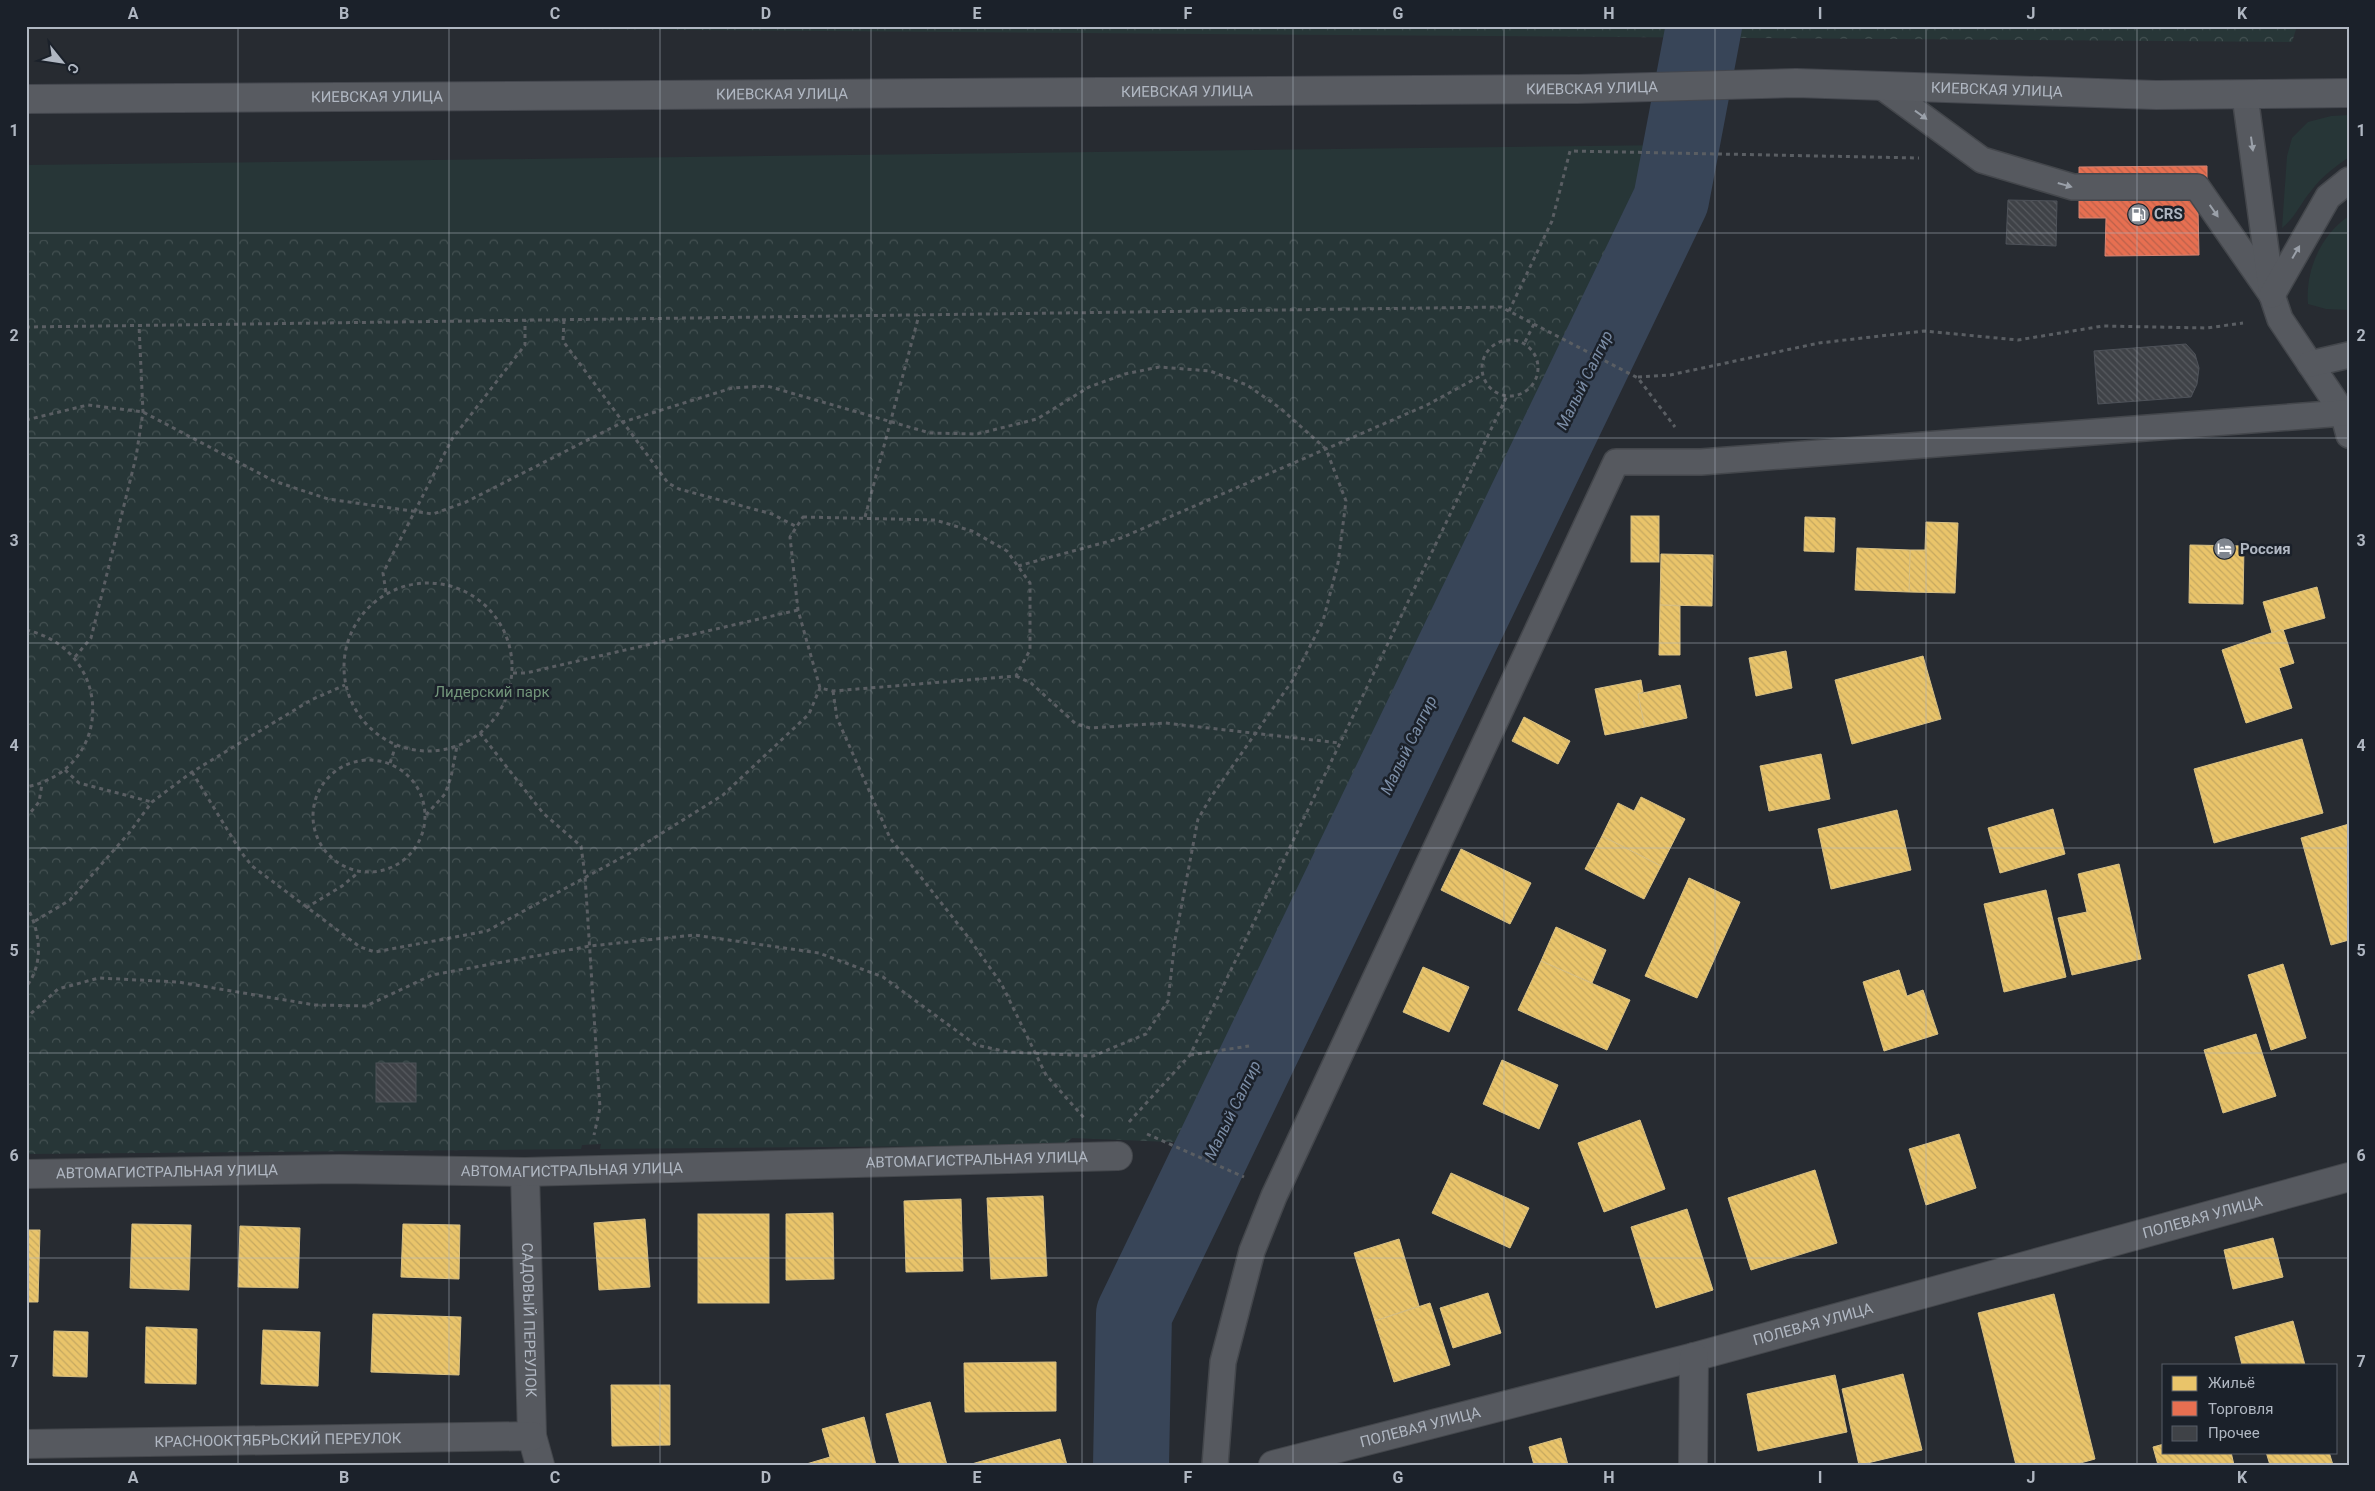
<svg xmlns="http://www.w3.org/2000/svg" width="2375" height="1491" font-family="Roboto,sans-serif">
<defs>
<pattern id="forest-crowns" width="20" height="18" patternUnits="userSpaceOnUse" patternTransform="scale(1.25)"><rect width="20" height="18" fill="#273637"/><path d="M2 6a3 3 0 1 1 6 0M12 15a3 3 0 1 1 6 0" fill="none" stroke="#445152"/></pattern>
<pattern id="homes-back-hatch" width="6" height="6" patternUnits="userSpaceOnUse" patternTransform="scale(1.25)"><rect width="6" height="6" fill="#e9c46a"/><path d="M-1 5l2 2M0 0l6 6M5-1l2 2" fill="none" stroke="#c5a860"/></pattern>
<pattern id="shops-back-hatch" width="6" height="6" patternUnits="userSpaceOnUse" patternTransform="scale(1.25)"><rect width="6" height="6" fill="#e76f51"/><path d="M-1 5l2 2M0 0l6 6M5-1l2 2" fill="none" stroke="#ba614b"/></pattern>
<pattern id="building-back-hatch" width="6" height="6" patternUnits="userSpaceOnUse" patternTransform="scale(1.25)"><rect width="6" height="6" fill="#3f4247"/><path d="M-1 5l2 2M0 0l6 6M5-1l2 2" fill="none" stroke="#585b60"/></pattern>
</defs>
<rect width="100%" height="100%" fill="#272b31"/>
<g fill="#273637">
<path d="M2349,115V157C2335,167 2321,177 2311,191C2300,204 2295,218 2282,228L2287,156L2292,138L2308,122L2331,116Z"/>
<path d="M1669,145V193L1618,284L26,304V165Z"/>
<path d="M2349,216V310L2326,309L2308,304C2305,271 2321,234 2349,216Z"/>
<path d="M1238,1063L1206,1148L1157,1126Z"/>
</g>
<g fill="url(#forest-crowns)">
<path d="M143,26H2297L2292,42Z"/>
<path d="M1650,233L1574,381L1244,1057L1195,1143L1072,1138L1064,1145L600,1149L601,1144L582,1145L581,1149L26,1154V240Z"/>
</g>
<g fill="url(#homes-back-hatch)" stroke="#d8c084">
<rect x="1631" y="516" width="28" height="46"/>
<path d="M1805,517L1835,518L1834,552L1804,551Z"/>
<path d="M1926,522L1958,523L1955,593L1909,592L1910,550H1925Z"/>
<path d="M2190,545L2244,546L2243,604L2189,603Z"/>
<path d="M1857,548L1910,550L1909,592L1855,590Z"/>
<path d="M1661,554L1713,555L1712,606L1660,605Z"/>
<path d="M2317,587L2325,618L2272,633L2263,602Z"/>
<path d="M1660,605L1680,606V655H1659Z"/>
<path d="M2283,629L2294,663L2279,668L2292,708L2246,723L2222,650Z"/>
<path d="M1786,651L1792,688L1756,696L1749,658Z"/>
<path d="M1923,656L1941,719L1852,744L1835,680Z"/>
<path d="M1641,680L1643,692L1638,694L1645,727L1605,735L1595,689Z"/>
<path d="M1680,685L1687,718L1645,727L1638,694Z"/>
<path d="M1524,717L1570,741L1558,764L1512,741Z"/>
<path d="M2302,739L2323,813L2214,843L2194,769Z"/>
<path d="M1821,754L1830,799L1769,811L1760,766Z"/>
<path d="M1641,797L1685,819L1661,866L1602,836L1618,803L1634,811Z"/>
<path d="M2053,809L2065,854L2000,873L1988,828Z"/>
<path d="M1897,810L1911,870L1831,889L1818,829Z"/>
<path d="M2349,824V940L2331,945L2301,838Z"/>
<path d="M1602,836L1661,866L1644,899L1585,869Z"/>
<path d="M1461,849L1531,883L1510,924L1441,890Z"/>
<path d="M2119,864L2141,959L2072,975L2058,918L2087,912L2078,874Z"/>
<path d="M1689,878L1740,902L1697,998L1645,976Z"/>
<path d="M2046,890L2066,977L2004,992L1984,904Z"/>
<path d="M1556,927L1606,950L1592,983L1541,961Z"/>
<path d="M1541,961L1630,1000L1607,1050L1518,1010Z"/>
<path d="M2283,964L2306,1038L2271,1050L2248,975Z"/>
<path d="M1423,967L1469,987L1449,1032L1403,1012Z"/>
<path d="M1899,970L1907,996L1923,990L1938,1034L1884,1051L1863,982Z"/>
<path d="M2256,1034L2276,1096L2223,1113L2204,1050Z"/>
<path d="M1502,1060L1558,1085L1539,1129L1483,1104Z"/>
<path d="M1640,1120L1665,1189L1604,1212L1578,1143Z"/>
<path d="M1959,1134L1976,1188L1926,1205L1909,1149Z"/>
<path d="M1815,1170L1837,1243L1751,1270L1728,1198Z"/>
<path d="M1451,1173L1529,1208L1510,1248L1432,1213Z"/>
<path d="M1043,1196L1047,1276L991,1279L987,1198Z"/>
<path d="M961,1199L963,1271L906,1272L904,1201Z"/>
<path d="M1687,1209L1713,1290L1656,1308L1631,1227Z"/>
<path d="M833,1213L834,1279L786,1280V1214Z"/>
<rect x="698" y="1214" width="71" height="89"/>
<path d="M645,1219L650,1287L599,1290L594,1223Z"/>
<path d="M132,1224L191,1225L189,1290L130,1288Z"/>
<path d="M403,1224L460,1225L459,1279L401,1277Z"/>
<path d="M240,1226L300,1228L298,1288L238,1287Z"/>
<path d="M26,1230H40L38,1302H26Z"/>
<path d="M2273,1238L2283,1277L2233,1289L2224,1250Z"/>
<path d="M1399,1239L1419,1306L1375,1321L1354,1253Z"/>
<path d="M1488,1293L1501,1333L1453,1348L1440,1308Z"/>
<path d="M2054,1294L2095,1459L2073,1465H2016L1978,1313Z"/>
<path d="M1430,1303L1450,1365L1394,1382L1375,1321Z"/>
<path d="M373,1314L461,1317L459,1375L371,1372Z"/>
<path d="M2293,1321L2305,1365H2242L2235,1337Z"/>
<path d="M146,1327L197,1329L196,1384L145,1383Z"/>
<path d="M263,1330L320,1332L318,1386L261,1384Z"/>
<path d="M54,1331L88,1332L87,1377L53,1376Z"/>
<path d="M1056,1362V1411L965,1412L964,1363Z"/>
<path d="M1903,1374L1922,1450L1859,1465L1842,1389Z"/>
<path d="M1835,1375L1847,1432L1758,1451L1747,1394Z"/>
<path d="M611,1385H670V1445L612,1446Z"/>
<path d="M930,1402L947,1465H900L886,1414Z"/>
<path d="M864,1417L876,1465H803L830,1457L822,1429Z"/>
<path d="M1561,1438L1568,1465H1534L1529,1447Z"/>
<path d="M1060,1439L1067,1465H968Z"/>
<path d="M2164,1444V1452H2231L2234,1465H2158L2153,1447Z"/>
<path d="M2266,1452H2329L2333,1465H2270Z"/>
</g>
<path fill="url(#shops-back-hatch)" stroke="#d68573" d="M2207,166V209H2198L2199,255L2105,256L2106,218H2079V167Z"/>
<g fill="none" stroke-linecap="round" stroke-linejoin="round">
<path stroke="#384558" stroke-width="76" d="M1131,1465L1134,1314L1671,200L1704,26"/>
</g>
<g fill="url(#building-back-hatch)" stroke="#4e5259">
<path d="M2008,200L2057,201L2056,246L2006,244Z"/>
<path d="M2186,344L2195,354L2199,368L2197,384L2191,397L2098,404L2094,351Z"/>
<rect x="376" y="1063" width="40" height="39"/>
</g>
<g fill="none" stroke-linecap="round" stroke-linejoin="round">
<defs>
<g id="service">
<path d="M1881,86L1982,160L2073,187H2197L2272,295"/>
<path d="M2245,96L2272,295L2280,319L2343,413L2349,435"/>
<path d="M2272,295L2328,197L2349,180"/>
<path d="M2310,364L2349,355"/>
<path d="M1215,1465L1223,1362L1252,1251L1274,1196L1616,462H1701L2343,413"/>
</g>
<g id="minor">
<path id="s1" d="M525,1172L532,1436L540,1465"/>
<path id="s2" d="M26,1174L339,1169L525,1172L1118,1156"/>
<path id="s3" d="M26,1444L532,1436"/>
<path id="s4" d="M1273,1465L1694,1357L2349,1177"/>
<path d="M1693,1465L1694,1357"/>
</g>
<g id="primary">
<path id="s5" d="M26,99L1578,89L1796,83L2156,95L2349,93"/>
</g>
</defs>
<use href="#service" stroke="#44474c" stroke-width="28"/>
<use href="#minor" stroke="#44474c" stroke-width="30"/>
<use href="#primary" stroke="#44474e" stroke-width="30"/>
<g stroke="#5a5e63" stroke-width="3" stroke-dasharray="4 4" stroke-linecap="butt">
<path d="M1509,311L1552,221L1570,151L1919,158"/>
<path d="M564,320L563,341L668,483L679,489L772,514L797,527"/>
<path d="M26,327L1501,307L1638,378L1675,427"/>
<circle cx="1510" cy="368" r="28"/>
<path d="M1525,342L1534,324"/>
<path d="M1638,377L1670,375L1819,343L1924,331L2018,340L2103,326L2207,328L2243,323"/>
<path d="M26,420L88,405L143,412L274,481L328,499L433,514L466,502L623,422L732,388L767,386L930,433L977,434L1037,419L1089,387L1125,374L1159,367L1210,371L1247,385L1280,408L1326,449L1346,501L1338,563L1323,621L1292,681L1211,797L1198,819L1175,940L1168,1001L1146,1034L1093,1056L1008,1052L976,1045L883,977L819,953L694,935L590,946L432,975L366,1006L315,1005L178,982L99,978L58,989L26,1018"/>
<path d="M803,517L935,520L972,531L1007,551L1030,583V650L1016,676L833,691L820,688L798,610L790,537Z"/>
<path d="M865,517L919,315"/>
<path d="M1018,566L1121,538L1427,405L1482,375"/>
<circle cx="428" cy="667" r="84"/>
<path d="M386,592L383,573L452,439L525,345V320"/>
<path d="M26,630C114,650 116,769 26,787"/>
<path d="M75,657L91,638L136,457L143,412L139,325"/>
<path d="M513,673H526L798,610"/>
<path d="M1016,676L1031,683L1076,724L1090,728L1165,723L1340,743"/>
<path d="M833,691L837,718L890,838L965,933L1001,983L1046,1075L1086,1120"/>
<path d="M480,733L543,813L581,846L585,876L600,1108L594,1135"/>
<circle cx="369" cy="816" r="56"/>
<path d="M390,763L396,745"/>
<path d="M65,770L79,783L152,802"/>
<path d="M192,772L241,852L252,866L360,947L375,952L487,931L630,853L723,795L809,714L820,688"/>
<path d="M426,815L445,794L451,777L457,746"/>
<path d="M26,818L39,802L42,784"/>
<path d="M26,905C40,930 45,963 26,987"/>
<path d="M306,908L342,886L359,872"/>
<path d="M35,921L70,900L129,833L152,802L192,772L311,700L345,685"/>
<path d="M1190,1055L1249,1046"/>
<path d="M1129,1122L1190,1055L1507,396"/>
<path d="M1147,1134L1244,1177"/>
</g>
<use href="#service" stroke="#56595f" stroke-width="25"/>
<use href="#minor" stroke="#56595f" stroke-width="28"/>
<use href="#primary" stroke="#585b61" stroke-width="28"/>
</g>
<defs><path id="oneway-solid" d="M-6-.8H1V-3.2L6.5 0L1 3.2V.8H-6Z" transform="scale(1.25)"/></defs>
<g fill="#9aa0a9">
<use href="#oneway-solid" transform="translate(1921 115) rotate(36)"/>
<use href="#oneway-solid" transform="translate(2252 144) rotate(82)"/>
<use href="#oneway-solid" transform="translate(2065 185) rotate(16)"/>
<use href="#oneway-solid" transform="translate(2214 211) rotate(55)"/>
<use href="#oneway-solid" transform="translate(2296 252) rotate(-60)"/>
</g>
<path fill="none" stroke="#b0b7c2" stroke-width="1" stroke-opacity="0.55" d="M238,26V1465M449,26V1465M660,26V1465M871,26V1465M1082,26V1465M1293,26V1465M1504,26V1465M1715,26V1465M1926,26V1465M2137,26V1465M26,233H2349M26,438H2349M26,643H2349M26,848H2349M26,1053H2349M26,1258H2349"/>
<defs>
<symbol id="fuel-disc" viewBox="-11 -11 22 22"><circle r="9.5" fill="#80868f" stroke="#1b212a"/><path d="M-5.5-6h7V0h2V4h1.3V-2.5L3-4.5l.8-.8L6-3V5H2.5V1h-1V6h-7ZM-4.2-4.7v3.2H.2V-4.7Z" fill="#fff"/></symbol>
<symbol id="hotel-disc" viewBox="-11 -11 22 22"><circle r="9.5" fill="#80868f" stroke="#1b212a"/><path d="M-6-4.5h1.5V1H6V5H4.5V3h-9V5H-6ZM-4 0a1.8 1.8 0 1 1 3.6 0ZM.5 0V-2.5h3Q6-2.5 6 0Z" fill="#fff"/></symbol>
</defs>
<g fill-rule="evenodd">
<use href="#fuel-disc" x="2126" y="202" width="25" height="25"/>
<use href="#hotel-disc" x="2212" y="536" width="25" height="25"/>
</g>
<g text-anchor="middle" stroke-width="5" stroke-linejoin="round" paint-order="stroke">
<g font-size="15" fill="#b0b7c2" stroke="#1b212a">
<text dy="5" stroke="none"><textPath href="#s5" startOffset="1566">КИЕВСКАЯ УЛИЦА</textPath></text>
<text dy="5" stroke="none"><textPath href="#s5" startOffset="1971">КИЕВСКАЯ УЛИЦА</textPath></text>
<text dy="5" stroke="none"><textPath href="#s5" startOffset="1161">КИЕВСКАЯ УЛИЦА</textPath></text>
<text dy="5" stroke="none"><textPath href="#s5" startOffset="756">КИЕВСКАЯ УЛИЦА</textPath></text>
<text dy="5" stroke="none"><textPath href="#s5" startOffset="351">КИЕВСКАЯ УЛИЦА</textPath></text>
<text dy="5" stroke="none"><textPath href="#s2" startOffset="951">АВТОМАГИСТРАЛЬНАЯ УЛИЦА</textPath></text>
<text dy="5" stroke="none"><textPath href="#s2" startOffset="546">АВТОМАГИСТРАЛЬНАЯ УЛИЦА</textPath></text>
<text dy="5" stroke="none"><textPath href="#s2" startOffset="141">АВТОМАГИСТРАЛЬНАЯ УЛИЦА</textPath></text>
<text dy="5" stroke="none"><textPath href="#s4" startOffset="962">ПОЛЕВАЯ УЛИЦА</textPath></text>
<text dy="5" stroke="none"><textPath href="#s1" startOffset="148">САДОВЫЙ ПЕРЕУЛОК</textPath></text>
<text dy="5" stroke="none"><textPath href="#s4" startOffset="558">ПОЛЕВАЯ УЛИЦА</textPath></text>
<text dy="5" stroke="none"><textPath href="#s4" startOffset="152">ПОЛЕВАЯ УЛИЦА</textPath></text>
<text dy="5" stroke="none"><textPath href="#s3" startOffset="252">КРАСНООКТЯБРЬСКИЙ ПЕРЕУЛОК</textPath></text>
</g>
<g font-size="15" font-weight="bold" fill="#b0b7c2" stroke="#1b212a" text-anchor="start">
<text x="2154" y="219">CRS</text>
<text x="2240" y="554">Россия</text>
</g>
<g font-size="15" fill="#72957a" stroke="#1b212a">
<text x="492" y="697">Лидерский парк</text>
</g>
<g font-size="16" font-style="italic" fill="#7c8ea7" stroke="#1b212a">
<text transform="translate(1584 380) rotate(-64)" y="6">Малый Салгир</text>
<text transform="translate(1408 745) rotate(-64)" y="6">Малый Салгир</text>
<text transform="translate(1232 1110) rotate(-64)" y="6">Малый Салгир</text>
</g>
</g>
<rect width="2375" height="1491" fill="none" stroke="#1b212a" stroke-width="55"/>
<rect x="2162" y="1364" width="175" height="90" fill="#1b212a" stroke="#575d67"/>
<rect x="2172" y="1376" width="25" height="15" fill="#e9c46a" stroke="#575d67"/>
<text x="2208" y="1388" font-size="15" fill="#b0b7c2">Жильё</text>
<rect x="2172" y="1401" width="25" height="15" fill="#e76f51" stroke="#575d67"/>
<text x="2208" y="1414" font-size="15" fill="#b0b7c2">Торговля</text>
<rect x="2172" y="1426" width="25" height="15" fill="#3f4247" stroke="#575d67"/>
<text x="2208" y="1438" font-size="15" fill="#b0b7c2">Прочее</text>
<g transform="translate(62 62) rotate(120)" stroke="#1b212a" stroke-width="4" paint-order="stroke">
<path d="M0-4L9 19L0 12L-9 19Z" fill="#b0b7c2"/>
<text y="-8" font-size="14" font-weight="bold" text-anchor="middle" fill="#b0b7c2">С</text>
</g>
<rect x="28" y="28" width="2320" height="1436" fill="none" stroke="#b0b7c2" stroke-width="2"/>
<g font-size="16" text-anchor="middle" font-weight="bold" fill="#b0b7c2">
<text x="133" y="19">A</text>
<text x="344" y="19">B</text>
<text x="555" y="19">C</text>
<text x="766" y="19">D</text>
<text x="977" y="19">E</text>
<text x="1188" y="19">F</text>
<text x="1398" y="19">G</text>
<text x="1609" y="19">H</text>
<text x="1820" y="19">I</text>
<text x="2031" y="19">J</text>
<text x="2242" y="19">K</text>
<text x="14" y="136">1</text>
<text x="2361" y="136">1</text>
<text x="14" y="341">2</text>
<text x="2361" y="341">2</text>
<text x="14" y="546">3</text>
<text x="2361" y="546">3</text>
<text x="14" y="751">4</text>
<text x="2361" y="751">4</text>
<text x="14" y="956">5</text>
<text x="2361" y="956">5</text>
<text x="14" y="1161">6</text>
<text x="2361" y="1161">6</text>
<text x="14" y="1367">7</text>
<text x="2361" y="1367">7</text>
<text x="133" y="1483">A</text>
<text x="344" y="1483">B</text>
<text x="555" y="1483">C</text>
<text x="766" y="1483">D</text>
<text x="977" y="1483">E</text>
<text x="1188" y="1483">F</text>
<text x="1398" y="1483">G</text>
<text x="1609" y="1483">H</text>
<text x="1820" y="1483">I</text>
<text x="2031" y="1483">J</text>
<text x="2242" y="1483">K</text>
</g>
</svg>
